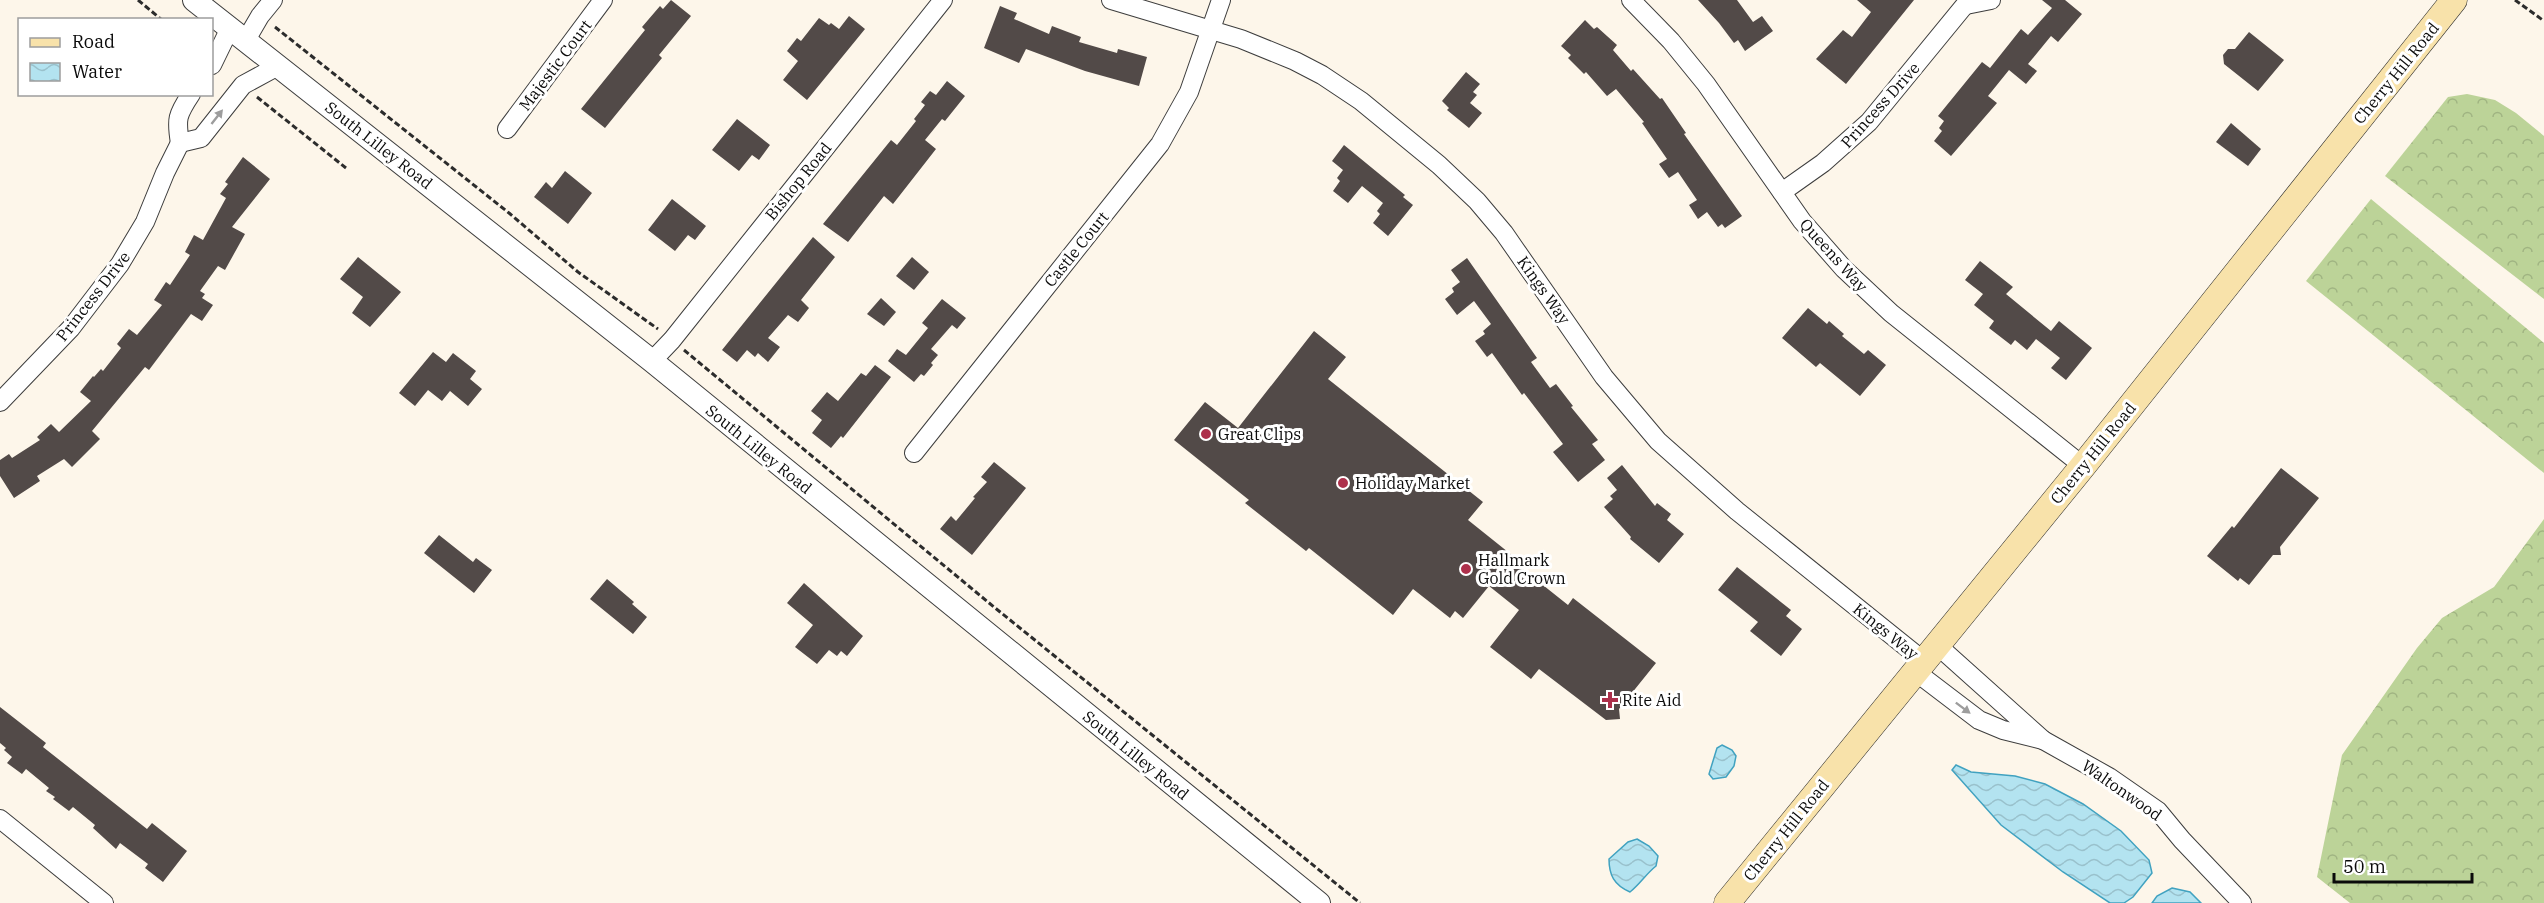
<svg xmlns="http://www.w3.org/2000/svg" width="2544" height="903" font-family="'IBM Plex Serif',serif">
<defs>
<pattern id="forest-crowns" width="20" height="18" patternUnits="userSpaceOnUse" patternTransform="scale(1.5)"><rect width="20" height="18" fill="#bcd398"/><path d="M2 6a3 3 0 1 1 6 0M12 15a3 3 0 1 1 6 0" fill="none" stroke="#a0b482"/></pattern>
<pattern id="water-waves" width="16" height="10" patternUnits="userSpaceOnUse" patternTransform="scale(1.5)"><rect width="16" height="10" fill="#b3e3f0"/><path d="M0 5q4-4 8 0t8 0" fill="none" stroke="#99c1cc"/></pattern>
</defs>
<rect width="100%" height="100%" fill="#fdf6ea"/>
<g fill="url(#forest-crowns)">
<path d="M2467,94L2495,100L2516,113L2544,136V299L2385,176L2448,97Z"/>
<path d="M2371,199L2544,343V473L2306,281Z"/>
<path d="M2544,519V903H2350L2317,877L2342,755L2417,648L2442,618L2494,587Z"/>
</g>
<g fill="url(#water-waves)" stroke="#41a2c0" stroke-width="1.5">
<path d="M1722,745L1732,750L1736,756L1734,766L1726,777L1713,779L1709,774L1717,748Z"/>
<path d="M1956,765L1971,772L2015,776L2045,784L2083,804L2121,831L2149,860L2152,873L2133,897L2124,903H2110L2063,872L2001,825L1952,770Z"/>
<path d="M1637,839L1649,846L1658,856L1656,866C1646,874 1640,884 1630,892C1614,885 1609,875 1609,859L1628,842Z"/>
<path d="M2172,888L2190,892L2201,903H2152L2157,896Z"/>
</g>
<g fill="#524a48">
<path d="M671,0L691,16L659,55L662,58L605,128L581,109L645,30L642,27L660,6L663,9Z"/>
<path d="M1698,0H1737L1753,22L1762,16L1773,31L1745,51L1738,40L1734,43L1719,23Z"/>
<path d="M1857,0H1914L1846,84L1816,59L1843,30L1852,37L1871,12Z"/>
<path d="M2042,0H2065L2082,14L2058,42L2051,36L2028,64L2037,71L2026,84L2009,70L1988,96L1997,103L1951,156L1934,141L1942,131L1939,128L1944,121L1938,116L1982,62L1990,68L2021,29L2028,35L2052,8Z"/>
<path d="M1000,6L1017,13L1014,19L1049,34L1052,26L1081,37L1079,42L1117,53L1118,49L1147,57L1139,86L1085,71L1026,49L1019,63L984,48Z"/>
<path d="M849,16L865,29L807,100L783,80L798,61L787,51L797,38L801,41L819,18L829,25L831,23L839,29Z"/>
<path d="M1585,20L1594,29L1597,27L1617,45L1613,50L1631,71L1633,69L1660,99L1662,98L1686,133L1684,134L1742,216L1725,228L1722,224L1718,227L1707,212L1698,219L1689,205L1697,200L1678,172L1669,178L1659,164L1667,159L1642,123L1644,122L1616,89L1607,96L1586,72L1584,74L1568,58L1571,55L1561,46Z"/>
<path d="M2249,32L2284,60L2258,91L2224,64L2223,55L2228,49H2235Z"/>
<path d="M1466,72L1480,84L1473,92L1477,95L1470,103L1482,113L1469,128L1447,110L1449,108L1442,101Z"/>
<path d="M947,81L965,96L945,121L942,119L925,140L936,149L893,204L884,196L848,242L823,224L891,140L897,145L916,121L914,119L925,105L921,102L930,91L936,95Z"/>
<path d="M737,119L770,145L759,160L752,155L739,171L712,150Z"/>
<path d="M2231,123L2261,149L2248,166L2216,142Z"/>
<path d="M1344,145L1405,195L1403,197L1413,205L1388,236L1373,223L1380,214L1377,211L1383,203L1362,186L1348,203L1333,191L1340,181L1337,178L1343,170L1332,161Z"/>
<path d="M243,157L270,179L232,227L245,234L225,270L218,266L200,291L205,294L202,298L213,305L202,321L191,314L149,370L145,367L92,431L100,439L72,467L64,459L37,476L40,481L14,498L0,476V460L9,454L12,458L40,440L37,437L51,424L59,432L91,401L80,392L93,376L94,377L101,369L103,371L121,348L117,344L129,329L137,335L162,305L154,300L166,282L170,285L190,255L185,252L194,235L203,240L226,198L220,194L228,184L225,182Z"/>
<path d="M565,171L592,193L568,224L534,197L546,182L552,188Z"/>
<path d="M672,199L706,226L695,240L688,235L675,251L648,230Z"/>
<path d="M813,237L835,257L801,300L809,308L798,322L788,315L768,338L780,347L768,362L758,353L755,357L747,350L737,362L722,350Z"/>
<path d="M358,257L401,292L370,327L352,313L363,297L340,279Z"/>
<path d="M912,257L929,272L914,290L896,276Z"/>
<path d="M1467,258L1537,358L1531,362L1550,388L1556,384L1573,406L1571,407L1598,440L1592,444L1605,460L1578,482L1553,452L1563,444L1524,393L1522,395L1492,353L1487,357L1475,341L1485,334L1483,331L1491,324L1474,301L1457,315L1445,299L1454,292L1452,288L1460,282L1451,270Z"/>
<path d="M1980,261L2013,287L2006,294L2051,331L2059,321L2092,348L2066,380L2051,368L2060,358L2036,339L2027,350L2015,340L2011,345L1989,328L1994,321L1974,305L1983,294L1965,280Z"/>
<path d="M881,298L896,312L884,326L867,314Z"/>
<path d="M942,299L966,318L957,329L952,325L931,349L938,355L931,363L933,365L924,376L921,374L914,382L888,361L897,349L906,355L928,328L922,323Z"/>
<path d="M1808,308L1827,324L1829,321L1844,334L1842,336L1864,354L1868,350L1886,365L1860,396L1820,363L1816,367L1782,338Z"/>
<path d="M1314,331L1346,357L1328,379L1483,502L1468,520L1513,556L1510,559L1568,605L1573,598L1656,663L1619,709L1620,719L1606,720L1539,669L1531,679L1490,647L1519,610L1489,586L1463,618L1455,611L1450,618L1413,589L1393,615L1309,548L1306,551L1245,503L1249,500L1174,440L1205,402L1238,428Z"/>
<path d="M433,352L446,362L453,353L476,371L470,379L482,389L468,406L450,391L442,401L428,390L415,406L399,393Z"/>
<path d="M875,365L891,377L843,438L841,436L831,448L812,433L822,420L811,411L827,392L838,401L861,373L866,376Z"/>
<path d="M994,462L1026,488L972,555L940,529L951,516L956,521L975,498L973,497L987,482L981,477Z"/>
<path d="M1622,465L1655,506L1657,503L1671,514L1667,520L1684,534L1659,563L1630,539L1631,537L1604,507L1613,499L1610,496L1617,490L1607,478Z"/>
<path d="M2281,468L2319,498L2280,547L2281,555H2273L2249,585L2240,578L2238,581L2207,556L2232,526L2234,528Z"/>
<path d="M439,535L473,562L476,558L492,570L474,593L424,553Z"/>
<path d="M1737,567L1791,610L1786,616L1802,629L1781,656L1750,631L1758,622L1718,590Z"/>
<path d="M607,579L634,602L632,604L647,617L633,634L590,599Z"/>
<path d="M804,583L863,636L847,656L841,651L837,656L829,650L817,664L795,647L813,625L787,603Z"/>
<path d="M0,707L46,743L43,747L147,829L152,823L187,851L163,882L145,868L148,864L120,843L116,849L93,828L95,825L73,807L69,811L53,799L55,797L46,791L49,788L26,769L22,774L7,763L12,757L4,750L6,748L0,743Z"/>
</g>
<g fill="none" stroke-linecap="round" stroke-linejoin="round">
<defs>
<g id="minor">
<path d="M1111,0L1241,39L1295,61L1322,75L1361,101L1439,165L1477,201L1504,233L1604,377L1658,441L1737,511L1925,662"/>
<path d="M1631,0L1671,41L1706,84L1802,221L1844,269L1891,313L2083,466"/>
<path d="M1966,5L1991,0"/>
<path d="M246,40L260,16L273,0"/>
<path d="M212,65L230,28"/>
<path d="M191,94C177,115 176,119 180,143L201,138L243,85L278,66"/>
<path d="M507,129L603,0"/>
<path d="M1782,192L1823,163L1869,122L1969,0"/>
<path d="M652,361L672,340L943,0"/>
<path d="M0,402L71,328L120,264L145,222L165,173L180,143"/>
<path d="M914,453L1160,144L1189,92L1221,0"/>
<path d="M1916,672L1979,720L2003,730L2043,740L1937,645"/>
<path d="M2043,740L2109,777L2158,811L2182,840L2242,903"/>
<path d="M0,819L104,903"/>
</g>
<path id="tertiary" d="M194,0L652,361L1319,903"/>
<path id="secondary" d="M1727,903L2083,466L2454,0"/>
</defs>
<use href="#minor" stroke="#3d3d3d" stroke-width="20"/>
<use href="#tertiary" stroke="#3d3d3d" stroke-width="24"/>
<use href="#secondary" stroke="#2c2c2c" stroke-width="27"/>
<g stroke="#2c2c2c" stroke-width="3" stroke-dasharray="6 3" stroke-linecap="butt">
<path d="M138,0L162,20"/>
<path d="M2515,0L2544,21"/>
<path d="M275,27L509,213L578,272L658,329"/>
<path d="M257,97L346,168"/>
<path d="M684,350L994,607L1360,903"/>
</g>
<use href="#minor" stroke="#fff" stroke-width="18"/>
<use href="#tertiary" stroke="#fff" stroke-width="22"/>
<use href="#secondary" stroke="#f8e2aa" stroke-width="26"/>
</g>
<defs><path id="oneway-solid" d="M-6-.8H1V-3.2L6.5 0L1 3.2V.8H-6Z" transform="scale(1.5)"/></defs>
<g fill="#9d9d9d">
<use href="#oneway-solid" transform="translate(217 117) rotate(-52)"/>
<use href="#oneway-solid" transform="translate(1963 708) rotate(37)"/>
</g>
<g fill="#ad304b" stroke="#fff" stroke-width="2">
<circle cx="1206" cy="434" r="6"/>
<circle cx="1343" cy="483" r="6"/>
<circle cx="1466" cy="569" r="6"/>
<path d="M1607 691h6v6h6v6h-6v6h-6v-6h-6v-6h6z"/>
</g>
<g text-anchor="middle" stroke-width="6" stroke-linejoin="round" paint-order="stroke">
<g font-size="16" fill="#0a0a0a" stroke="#fff">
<text transform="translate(555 65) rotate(-53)" y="6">Majestic Court</text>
<text transform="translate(2396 73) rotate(-51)" y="6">Cherry Hill Road</text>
<text transform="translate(1880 105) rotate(-48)" y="6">Princess Drive</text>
<text transform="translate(379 145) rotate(38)" y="6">South Lilley Road</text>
<text transform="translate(798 181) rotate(-51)" y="6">Bishop Road</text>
<text transform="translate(1076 249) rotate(-51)" y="6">Castle Court</text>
<text transform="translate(1834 255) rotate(48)" y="6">Queens Way</text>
<text transform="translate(1544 290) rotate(55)" y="6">Kings Way</text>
<text transform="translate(93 296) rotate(-52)" y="6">Princess Drive</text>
<text transform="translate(759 449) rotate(39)" y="6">South Lilley Road</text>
<text transform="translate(2093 453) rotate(-51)" y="6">Cherry Hill Road</text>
<text transform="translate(1886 631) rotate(39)" y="6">Kings Way</text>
<text transform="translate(1136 755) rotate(39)" y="6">South Lilley Road</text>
<text transform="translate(2122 790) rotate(35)" y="6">Waltonwood</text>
<text transform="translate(1786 830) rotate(-51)" y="6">Cherry Hill Road</text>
</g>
<g font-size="16" fill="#0a0a0a" stroke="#fff" text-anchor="start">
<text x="1218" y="440">Great Clips</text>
<text x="1355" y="489">Holiday Market</text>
<text x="1478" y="566">Hallmark<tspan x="1478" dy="18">Gold Crown</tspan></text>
<text x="1622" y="706">Rite Aid</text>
</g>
</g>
<rect x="18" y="18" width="195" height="78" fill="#ffffff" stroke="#9d9d9d" stroke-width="1.5"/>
<rect x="30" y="38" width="30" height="9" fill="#f8e2aa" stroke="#9d9d9d" stroke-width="1.5"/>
<text x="72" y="48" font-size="18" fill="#0a0a0a">Road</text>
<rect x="30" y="63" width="30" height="18" fill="url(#water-waves)" stroke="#9d9d9d" stroke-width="1.5"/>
<text x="72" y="78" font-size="18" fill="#0a0a0a">Water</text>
<path d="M2334 873v9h138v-9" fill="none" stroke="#0a0a0a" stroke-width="3"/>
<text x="2343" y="873" font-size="18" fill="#0a0a0a" stroke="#ffffff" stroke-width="4.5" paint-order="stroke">50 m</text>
</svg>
